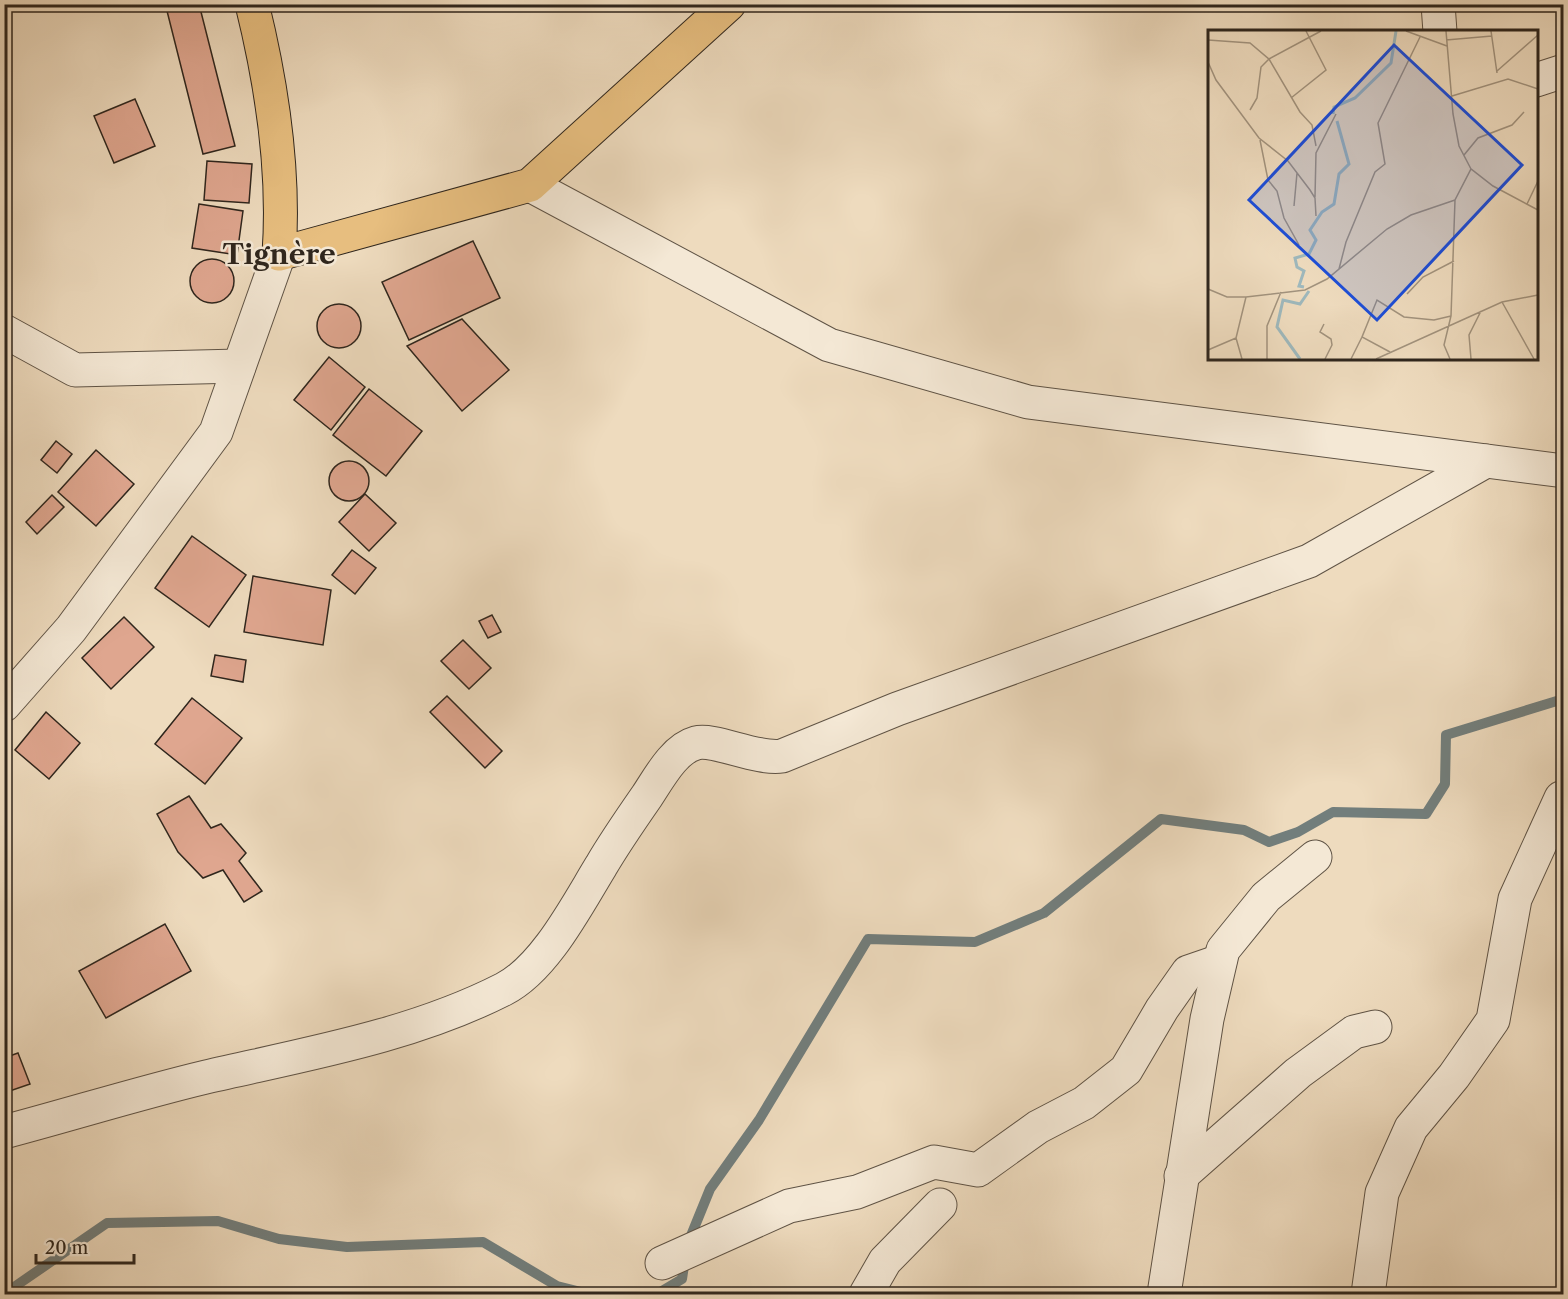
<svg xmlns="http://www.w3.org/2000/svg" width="1568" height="1299" font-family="'Libre Caslon Text',serif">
<rect width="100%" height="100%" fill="#eedbbe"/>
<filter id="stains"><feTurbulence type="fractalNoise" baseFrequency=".00333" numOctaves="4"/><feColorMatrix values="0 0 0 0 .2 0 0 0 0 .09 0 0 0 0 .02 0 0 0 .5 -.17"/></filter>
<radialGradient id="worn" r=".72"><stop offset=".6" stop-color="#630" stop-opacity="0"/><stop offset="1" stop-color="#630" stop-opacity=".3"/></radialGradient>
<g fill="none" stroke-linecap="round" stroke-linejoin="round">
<g stroke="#727e7c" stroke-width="10">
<path d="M688,1243L710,1189L759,1120L868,939L975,942L1044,913L1161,819L1244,830L1269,842L1298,832L1333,812L1426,814L1445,784L1446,735L1560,700L1564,702"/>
<path d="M4,1294L107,1223L218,1221L279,1239L347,1247L483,1242L557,1286L589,1294"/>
<path d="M657,1294L682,1279L685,1259"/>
</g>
</g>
<g fill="#dfa68f" stroke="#2f261d" stroke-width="1.5">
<path d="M174,4H199L235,146L203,154L166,7Z"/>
<path d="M135,99L155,146L114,163L94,116Z"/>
<path d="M207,161L252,164L249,203L204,200Z"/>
<path d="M199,204L243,211L237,255L192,248Z"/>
<path d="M473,241L500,298L409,340L382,282Z"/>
<circle cx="212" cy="281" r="22"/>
<circle cx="339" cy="326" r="22"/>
<path d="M462,319L509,370L462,411L407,346Z"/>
<path d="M329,357L365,387L331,430L294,400Z"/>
<path d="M369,389L422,431L386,476L333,435Z"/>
<path d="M56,441L72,454L57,473L41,460Z"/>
<path d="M96,450L134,484L96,526L58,492Z"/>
<circle cx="349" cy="481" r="20"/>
<path d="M365,494L396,523L369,551L339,522Z"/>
<path d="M52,495L64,507L37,534L26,522Z"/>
<path d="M192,536L246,575L209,627L155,588Z"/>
<path d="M352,550L376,568L355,594L332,575Z"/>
<path d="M253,576L331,590L323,645L244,632Z"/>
<path d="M492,615L501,632L488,638L479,621Z"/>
<path d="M124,617L154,647L111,689L82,658Z"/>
<path d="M463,640L491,668L469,689L441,661Z"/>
<path d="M215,655L246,660L243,682L211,676Z"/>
<path d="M447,696L502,751L485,768L430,712Z"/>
<path d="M192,698L242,738L205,784L155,744Z"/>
<path d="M46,712L80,743L49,779L15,750Z"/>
<path d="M189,796L211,828L221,824L246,853L239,861L262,891L244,902L223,870L203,878L178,852L157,814Z"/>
<path d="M165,924L191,971L106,1018L79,971Z"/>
<path d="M18,1053L30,1084L4,1093V1058Z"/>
</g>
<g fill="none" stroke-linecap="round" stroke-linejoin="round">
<defs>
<g id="street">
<path d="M1438,4L1440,32"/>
<path d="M1536,80L1564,71"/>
<path d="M530,185L829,345L1028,402L1564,471"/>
<path d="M4,331L75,370L239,366"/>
<path d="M4,705L71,629L216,432L279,254"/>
<path d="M4,1132C72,1114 139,1093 206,1077C306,1054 412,1036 504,989C545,968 577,905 601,866C615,842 631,819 647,796C659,778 674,749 696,743C714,738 757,760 782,756L897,709L1309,561L1486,461"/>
<path d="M1181,1176L1298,1073L1354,1032L1375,1027"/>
<path d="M662,1263L789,1206L857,1192L934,1162L978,1170L1038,1127L1084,1103L1126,1070L1162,1009L1188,972L1220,961"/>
<path d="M866,1294L885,1261L940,1205"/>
<path d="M1164,1294L1207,1019L1223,950L1266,897L1315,857"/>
<path d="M1368,1294L1382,1193L1411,1128L1454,1076L1493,1020L1515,899L1561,798"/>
</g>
<path id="primary" d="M252,4C272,85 285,171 279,254L530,185L729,4"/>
</defs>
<use href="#street" stroke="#5f5345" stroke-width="35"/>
<use href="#primary" stroke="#2f261d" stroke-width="35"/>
<use href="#street" stroke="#f4e8d5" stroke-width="33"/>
<use href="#primary" stroke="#e7be7f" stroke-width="33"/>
</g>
<g text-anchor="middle" stroke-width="5" stroke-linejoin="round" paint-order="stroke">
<g font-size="28" font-weight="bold" fill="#2f261d" stroke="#f4e8d5">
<text x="279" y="264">Tignère</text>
</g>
</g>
<g transform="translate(1208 30)">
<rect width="330" height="330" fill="#eedbbe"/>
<path fill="none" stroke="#9eb8bc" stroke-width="3" d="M125,84L126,77L147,68L183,33L188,1M96,257L91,256L96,241L89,237L87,228L101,224L108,210L102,200L114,182L126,174L131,144L141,134L129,91M92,329L69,297L75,270L92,274L101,261"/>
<path fill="none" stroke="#a2937e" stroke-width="1.5" d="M198,1L239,16M238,1L245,84L251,116L263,139M283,1L289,43M0,10L42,13L61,29L113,1M238,10L284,6M0,32L8,50L51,108L80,131L102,160L107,168L108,186M289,41L330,5M244,66L300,49L330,59M83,68L118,40L98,1M42,80L49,68L53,37L61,29L92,82L104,95L108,116M52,110L60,150L69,161L76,188L91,215M256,125L270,108L304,95L316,82M107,167L108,123L128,84M319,174L330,151M86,176L89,143M131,239L138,212L167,142L177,134L170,93L212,7M0,259L19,267H38L97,260L119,249L179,199L203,185L247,170M199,264L215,247L246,231M294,272L326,329M116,294L112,302L123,309L124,315L117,329M0,320L28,308M182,322L154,307L169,270L196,287L226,290L243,286M34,329L28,308L38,267M59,329V296L73,262M143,329L154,307M168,329L294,272L330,265M242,329L236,315L243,286L247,170L263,139L285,156L330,180M263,329L261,305L273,281"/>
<path fill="#1d4ed8" fill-opacity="0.15" stroke="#1d4ed8" stroke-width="3" d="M186,15L314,135L169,290L41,170Z"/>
<rect width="330" height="330" fill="none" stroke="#2f261d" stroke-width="3"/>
</g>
<rect width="1568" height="1299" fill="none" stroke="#eedbbe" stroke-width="24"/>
<rect x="6" y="6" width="1556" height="1287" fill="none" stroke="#2f261d" stroke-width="3"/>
<rect x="12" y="12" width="1544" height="1275" fill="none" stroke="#2f261d" stroke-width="1.5"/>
<path d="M36 1254v9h98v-9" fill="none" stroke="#2f261d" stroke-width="3"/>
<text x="45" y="1254" font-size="18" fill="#2f261d" stroke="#f4e8d5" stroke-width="4.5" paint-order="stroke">20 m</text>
<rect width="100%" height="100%" filter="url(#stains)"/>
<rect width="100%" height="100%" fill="url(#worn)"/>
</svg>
